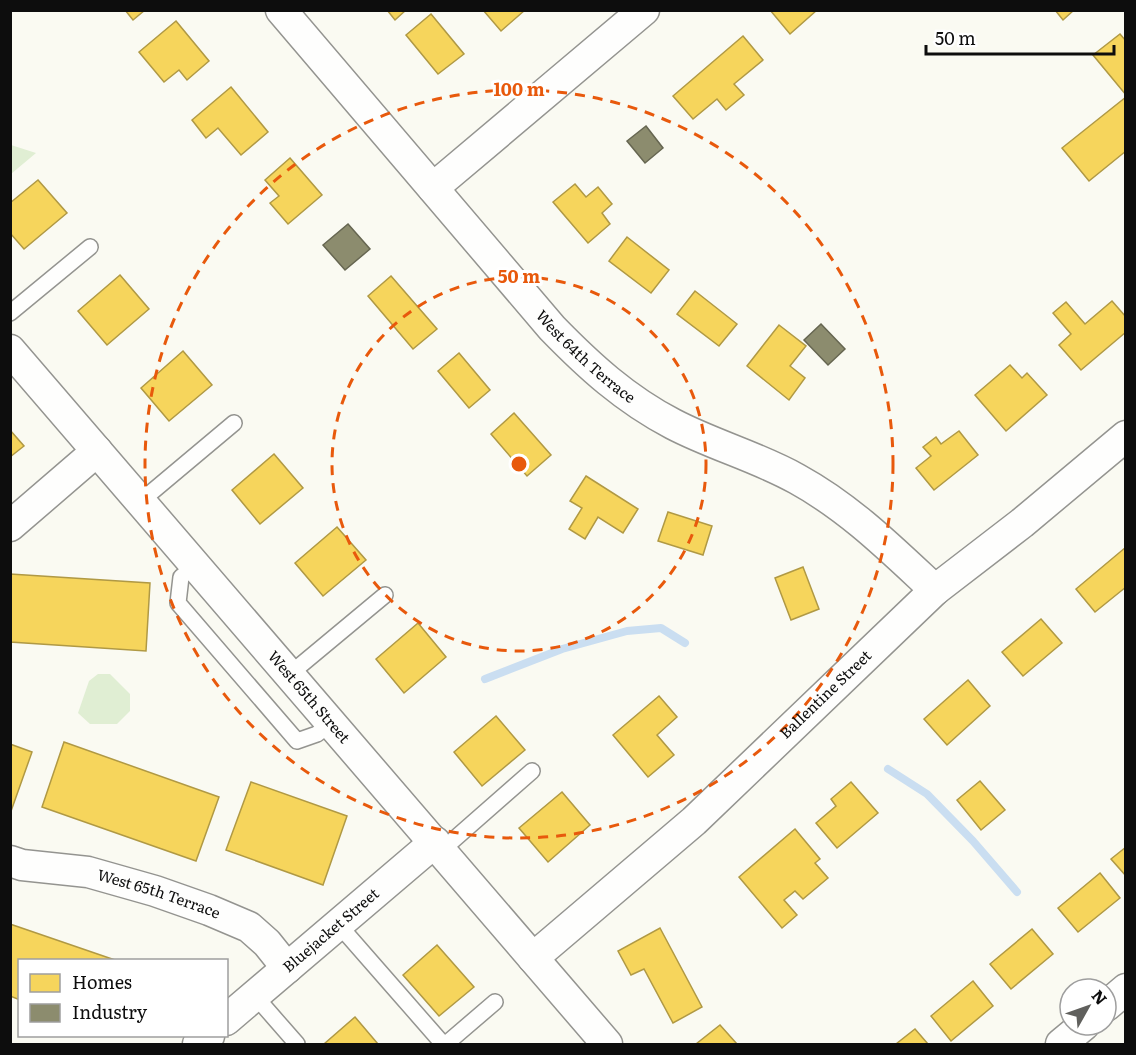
<svg xmlns="http://www.w3.org/2000/svg" width="1136" height="1055" font-family="Literata,serif">
<rect width="100%" height="100%" fill="#fafaf2"/>
<g fill="#e0eed3">
<path d="M11,145L36,153L11,174L10,145Z"/>
<path d="M98,674H110L130,694V711L117,724H90L78,713L89,681Z"/>
</g>
<g fill="#f6d55c" stroke="#b09944" stroke-width="1.5">
<path d="M125,10H145L133,20Z"/>
<path d="M387,10H406L395,20Z"/>
<path d="M483,10H525L501,31Z"/>
<path d="M770,10H817L790,34Z"/>
<path d="M1055,10H1074L1063,20Z"/>
<path d="M431,14L464,54L438,74L406,35Z"/>
<path d="M176,21L209,61L187,80L179,70L164,82L139,52Z"/>
<path d="M1120,34L1126,41V95L1093,55Z"/>
<path d="M743,36L763,60L734,84L744,95L726,110L717,99L693,119L673,96Z"/>
<path d="M231,87L268,132L241,155L218,128L206,138L192,120Z"/>
<path d="M1126,97V151L1089,181L1062,148Z"/>
<path d="M290,158L322,195L288,224L270,203L279,196L265,180Z"/>
<path d="M38,180L67,213L24,249L10,233V203Z"/>
<path d="M575,184L586,197L598,187L612,204L602,213L610,224L588,243L553,202Z"/>
<path d="M627,237L669,270L651,293L609,261Z"/>
<path d="M120,275L149,309L107,345L78,311Z"/>
<path d="M391,276L437,329L413,349L368,296Z"/>
<path d="M695,291L737,324L719,346L677,314Z"/>
<path d="M1112,301L1126,317V332L1081,370L1059,345L1071,334L1053,313L1066,302L1085,324Z"/>
<path d="M779,325L806,346L790,366L805,378L789,400L747,366Z"/>
<path d="M183,351L212,385L169,421L141,388Z"/>
<path d="M459,353L490,390L469,408L438,371Z"/>
<path d="M1010,365L1022,378L1027,373L1047,395L1006,431L975,395Z"/>
<path d="M514,413L551,455L527,476L491,434Z"/>
<path d="M10,430L24,446L10,457Z"/>
<path d="M959,431L978,455L934,490L916,468L931,456L923,447L936,437L941,444Z"/>
<path d="M274,454L303,488L260,524L232,490Z"/>
<path d="M586,476L638,509L623,533L598,517L585,539L569,529L582,508L570,501Z"/>
<path d="M668,512L712,526L703,555L658,541Z"/>
<path d="M337,527L366,560L323,596L295,563Z"/>
<path d="M1126,547V587L1095,612L1076,589Z"/>
<path d="M803,567L819,609L791,620L775,578Z"/>
<path d="M10,574L150,583L146,651L10,642Z"/>
<path d="M1041,619L1062,643L1023,676L1002,652Z"/>
<path d="M418,623L446,657L404,693L376,659Z"/>
<path d="M968,680L990,706L947,745L924,719Z"/>
<path d="M659,696L677,717L657,735L674,755L648,777L613,735Z"/>
<path d="M496,716L525,750L482,786L454,752Z"/>
<path d="M64,742L219,797L196,861L42,807Z"/>
<path d="M10,744L32,752L10,814Z"/>
<path d="M980,781L1005,810L981,830L957,800Z"/>
<path d="M251,782L347,816L323,885L226,850Z"/>
<path d="M851,782L878,813L837,848L816,823L836,806L831,799Z"/>
<path d="M562,792L590,825L548,862L519,828Z"/>
<path d="M795,829L820,859L815,863L828,878L803,899L795,891L784,900L797,915L782,928L739,877Z"/>
<path d="M1126,847V876L1111,859Z"/>
<path d="M1100,873L1120,898L1078,932L1058,908Z"/>
<path d="M10,924L115,960H20V1000L10,996Z"/>
<path d="M660,928L702,1007L673,1023L644,969L631,975L618,951Z"/>
<path d="M1032,929L1053,954L1011,989L990,964Z"/>
<path d="M437,945L474,987L439,1016L403,975Z"/>
<path d="M973,981L993,1006L951,1041L931,1016Z"/>
<path d="M355,1017L378,1044H324Z"/>
<path d="M720,1025L737,1044H696Z"/>
<path d="M915,1029L928,1044H896Z"/>
</g>
<g fill="#8c8c6e" stroke="#666651" stroke-width="1.5">
<path d="M646,126L663,148L645,163L627,141Z"/>
<path d="M348,224L370,249L345,270L323,245Z"/>
<path d="M821,324L845,349L828,365L804,340Z"/>
</g>
<g fill="none" stroke-linecap="round" stroke-linejoin="round">
<g stroke="#cadef1" stroke-width="8">
<path d="M485,679L562,649L627,631L661,628L685,643"/>
<path d="M888,769L927,794L973,841L1017,892"/>
</g>
<defs>
<g id="service">
<path d="M10,313L90,247"/>
<path d="M141,501L234,423"/>
<path d="M196,565L181,577L178,603L297,741L317,734L331,723"/>
<path d="M290,674L385,595"/>
<path d="M442,850L532,771"/>
<path d="M338,924L443,1044"/>
<path d="M255,996L297,1044"/>
<path d="M446,1044L495,1002"/>
</g>
<g id="minor">
<path id="s1" d="M281,10L552,328C589,366 625,399 673,424C713,445 758,457 797,479C850,508 892,550 935,590"/>
<path d="M433,188L644,10"/>
<path id="s2" d="M10,350L607,1044"/>
<path d="M10,526L97,451"/>
<path id="s3" d="M10,861L22,865L88,872L155,891L209,910L249,927L267,943L287,968"/>
<path id="s4" d="M533,958L694,821L935,590L1022,523L1126,436"/>
<path d="M1106,1006L1126,989"/>
<path id="s5" d="M226,1020L435,842"/>
<path d="M198,1044L209,1036"/>
<path d="M1061,1044L1084,1025"/>
</g>
</defs>
<use href="#service" stroke="#949490" stroke-width="18"/>
<use href="#minor" stroke="#949490" stroke-width="33"/>
<use href="#service" stroke="#fefefd" stroke-width="15"/>
<use href="#minor" stroke="#fefefd" stroke-width="30"/>
</g>
<g fill="none" stroke="#e8590c" stroke-width="3" stroke-dasharray="10 8">
<circle cx="519" cy="464" r="187"/>
<circle cx="519" cy="464" r="374"/>
</g>
<g text-anchor="middle" stroke-width="6" stroke-linejoin="round" paint-order="stroke">
<g font-size="15" fill="#0d0d0d" stroke="#fff">
<text dy="5" stroke="none"><textPath href="#s1" startOffset="462">West 64th Terrace</textPath></text>
<text dy="5" stroke="none"><textPath href="#s4" startOffset="394">Ballentine Street</textPath></text>
<text dy="5" stroke="none"><textPath href="#s2" startOffset="458">West 65th Street</textPath></text>
<text dy="5" stroke="none"><textPath href="#s3" startOffset="153">West 65th Terrace</textPath></text>
<text dy="5" stroke="none"><textPath href="#s5" startOffset="138">Bluejacket Street</textPath></text>
</g>
</g>
<circle cx="519" cy="464" r="9" fill="#e8590c" stroke="#fff" stroke-width="3"/>
<g font-size="18" text-anchor="middle" font-weight="bold" fill="#e8590c" stroke="#fff" stroke-width="6" stroke-linejoin="round" paint-order="stroke">
<text x="519" y="96">100 m</text>
<text x="519" y="283">50 m</text>
</g>
<rect width="1136" height="1055" fill="none" stroke="#0d0d0d" stroke-width="24"/>
<rect x="18" y="959" width="210" height="78" fill="#ffffff" stroke="#9e9e9e" stroke-width="1.5"/>
<rect x="30" y="974" width="30" height="18" fill="#f6d55c" stroke="#9e9e9e" stroke-width="1.5"/>
<text x="72" y="989" font-size="18" fill="#0d0d0d">Homes</text>
<rect x="30" y="1004" width="30" height="18" fill="#8c8c6e" stroke="#9e9e9e" stroke-width="1.5"/>
<text x="72" y="1019" font-size="18" fill="#0d0d0d">Industry</text>
<g transform="translate(1088 1007) rotate(50)"><circle r="28" fill="#ffffff" stroke="#9e9e9e" stroke-width="1.5"/>
<path d="M0-4.5L10 22L0 15L-10 22Z" fill="#60605d"/>
<text y="-9" font-size="16" font-weight="bold" text-anchor="middle" fill="#0d0d0d">N</text>
</g>
<path d="M926 45v9h188v-9" fill="none" stroke="#0d0d0d" stroke-width="3"/>
<text x="935" y="45" font-size="18" fill="#0d0d0d" stroke="#ffffff" stroke-width="4.5" paint-order="stroke">50 m</text>
</svg>
